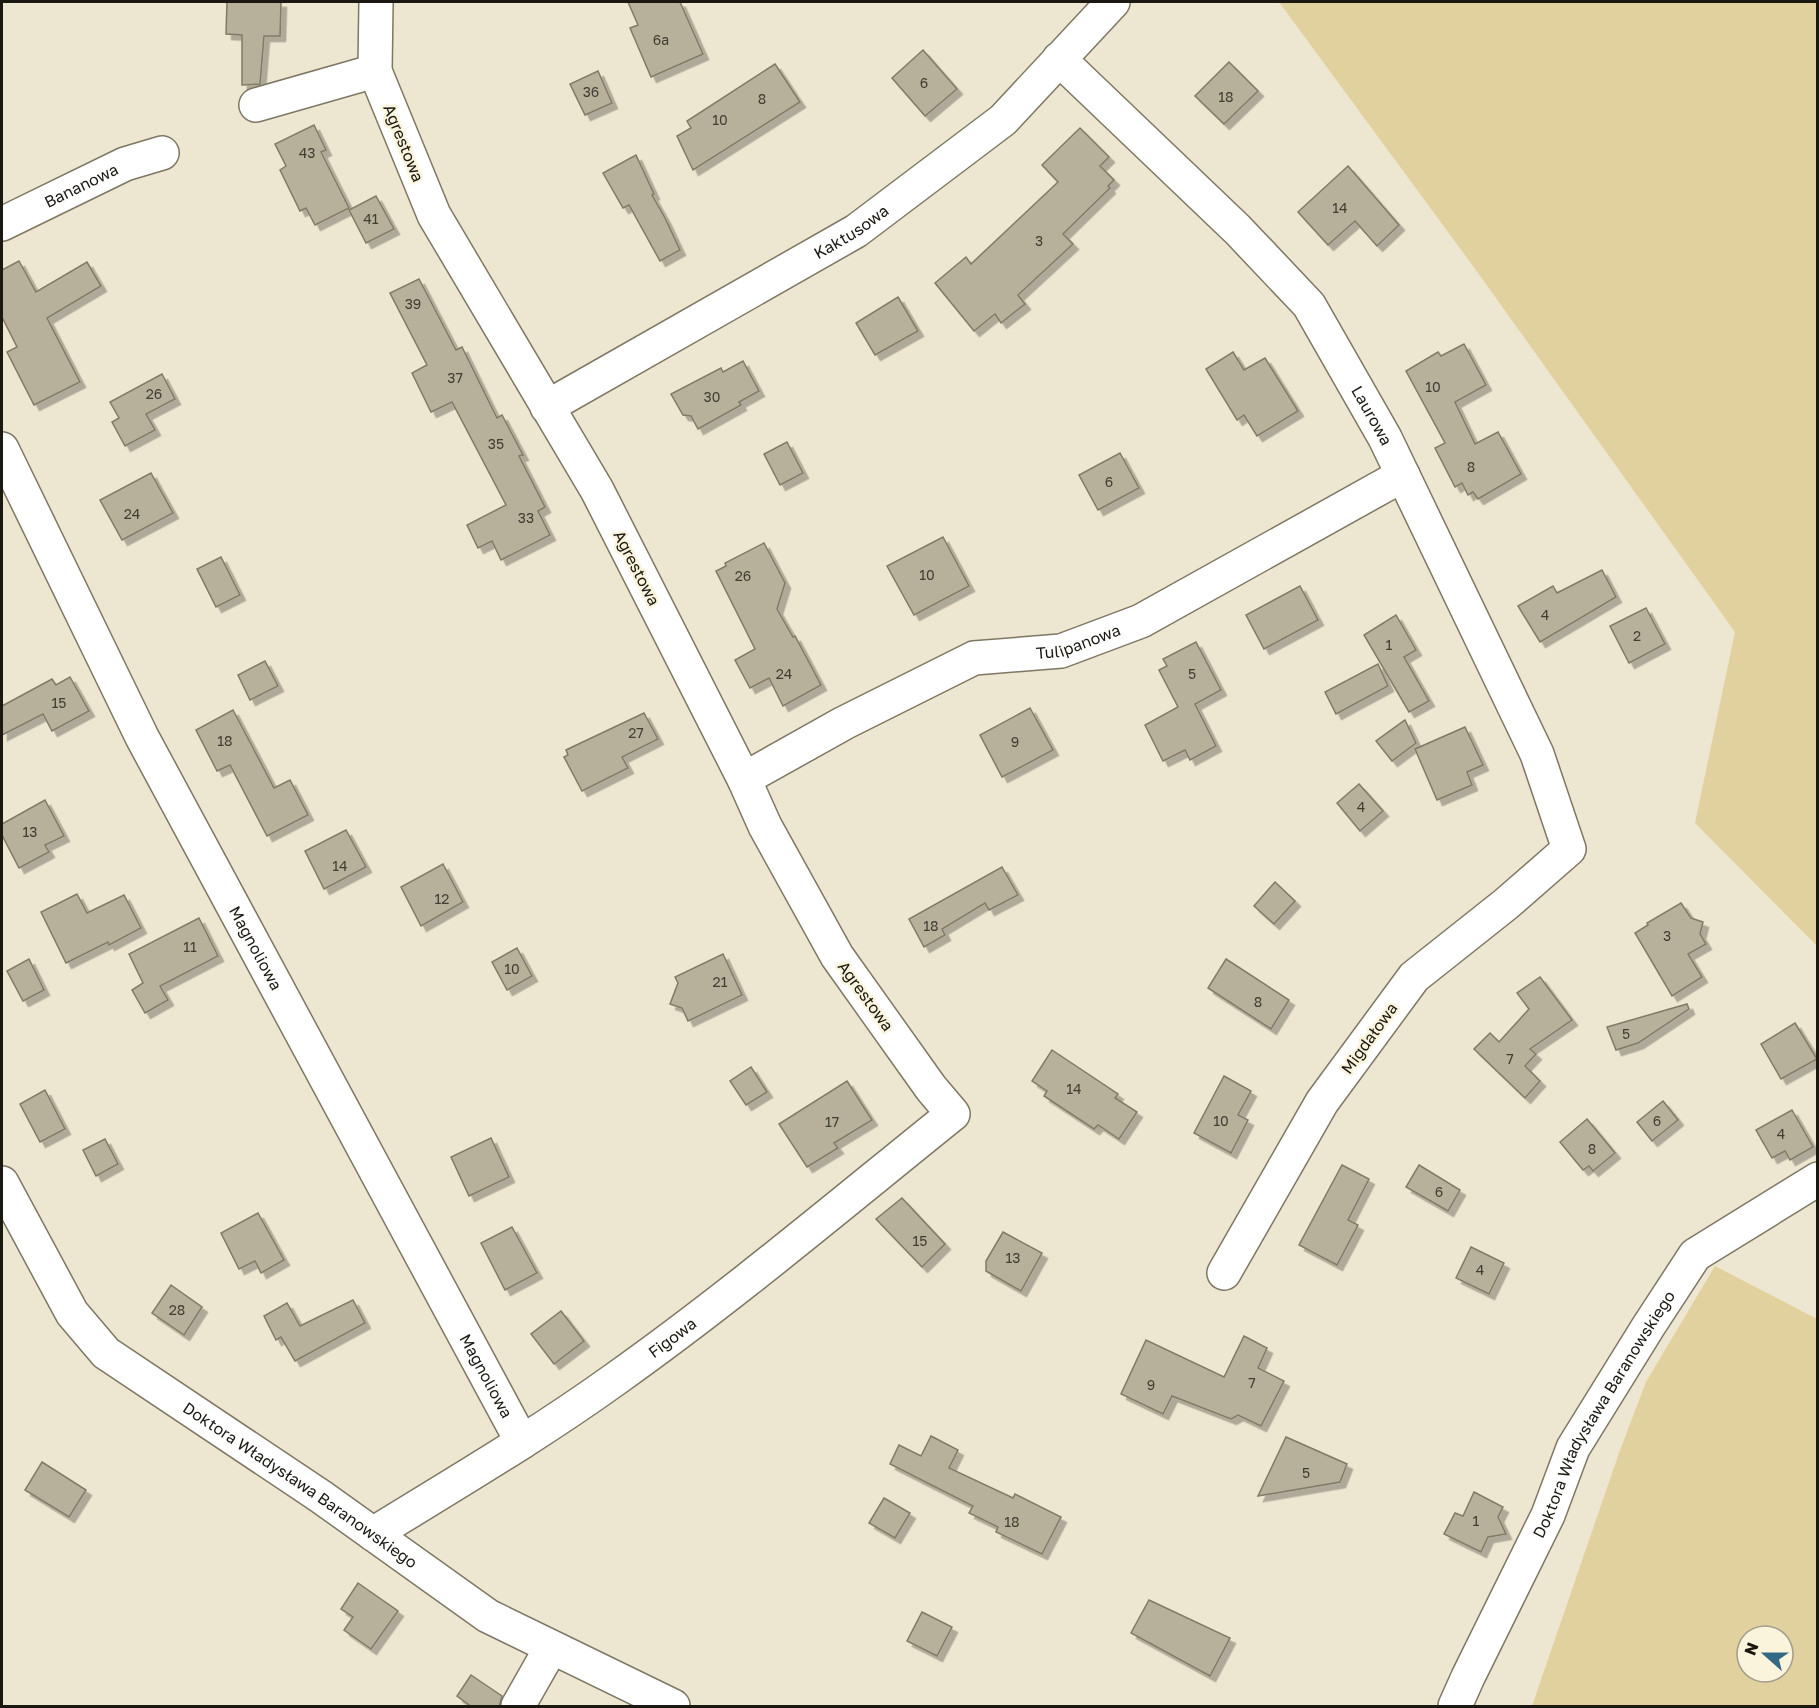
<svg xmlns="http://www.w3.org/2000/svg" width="1819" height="1708" font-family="'Golos Text',sans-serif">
<defs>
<filter id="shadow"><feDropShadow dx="5.5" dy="5.5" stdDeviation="0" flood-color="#0004"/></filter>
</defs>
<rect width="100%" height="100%" fill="#ede6d0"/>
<g fill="#e1d19e" fill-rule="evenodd">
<path d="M1279,2H1817V946L1695,823L1735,632L1473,266Z"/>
<path d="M1715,1266L1817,1319V1706H1532L1619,1453L1646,1382ZM1747,1636H1783V1672H1747Z"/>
</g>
<g fill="#b7b19b" stroke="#817a66" stroke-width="1.5" filter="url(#shadow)">
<path d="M227,2H281L280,36H264L260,84L242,85V35L226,34Z"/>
<path d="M628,2H680L703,54L651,77L630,28L638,25Z"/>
<path d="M923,50L957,89L925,116L892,78Z"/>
<path d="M1229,62L1258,91L1224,124L1195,96Z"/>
<path d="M775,64L800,102L693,170L677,136L691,128L687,121Z"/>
<path d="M598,71L612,103L585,115L570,84Z"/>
<path d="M314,125L326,150L321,152L349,208L315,225L306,208L300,211L280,170L286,166L275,144Z"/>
<path d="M1080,128L1109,157L1100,166L1114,180L1108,186L1110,188L1063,234L1073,244L1018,295L1025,304L1001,323L995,314L974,331L935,283L966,257L971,264L1058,182L1042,165Z"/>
<path d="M636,155L654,194L652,195L665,218L680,250L660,261L629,205L623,208L603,173Z"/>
<path d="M1348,166L1399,225L1377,246L1355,221L1328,245L1298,212Z"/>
<path d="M376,196L394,229L366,243L349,210Z"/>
<path d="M19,261L36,292L87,262L101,286L47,318L80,382L34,405L7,352L17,347L2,317V270Z"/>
<path d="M419,279L456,350L462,347L497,418L502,415L523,455L519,456L545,507L538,511L550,535L501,560L492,541L478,548L467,525L506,505L452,402L431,412L412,373L427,365L390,293Z"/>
<path d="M898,297L918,331L875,355L856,323Z"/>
<path d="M1464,344L1486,385L1455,402L1475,444L1498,432L1521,474L1478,499L1473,492L1468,495L1462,483L1455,487L1435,448L1445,443L1406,371L1438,352L1441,356Z"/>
<path d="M1233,352L1244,370L1265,358L1298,411L1257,436L1244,415L1237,420L1206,369Z"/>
<path d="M743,361L759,391L739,402L741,405L698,429L691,416L683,415L671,394L721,368L723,372Z"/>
<path d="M162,374L175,399L146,414L155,430L125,446L112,422L119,418L110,402Z"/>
<path d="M787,442L803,473L780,485L764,454Z"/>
<path d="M1120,453L1139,488L1098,510L1079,475Z"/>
<path d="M151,473L173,513L122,540L100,500Z"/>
<path d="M943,537L969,586L914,615L887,566Z"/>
<path d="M764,543L785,583L777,609L793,637L795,636L821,685L783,706L769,678L750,688L735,660L755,649L716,571L726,566L725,563Z"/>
<path d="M221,557L240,595L216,607L197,569Z"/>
<path d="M1602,570L1616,597L1540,642L1518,606L1553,586L1557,593Z"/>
<path d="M1300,586L1318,620L1264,649L1246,615Z"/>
<path d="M1646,608L1665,644L1629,663L1610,626Z"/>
<path d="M1396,615L1416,650L1404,657L1429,701L1409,712L1364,635Z"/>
<path d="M1196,642L1221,690L1195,704L1216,746L1190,760L1185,750L1163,761L1145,725L1178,707L1159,670L1167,666L1163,659Z"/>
<path d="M265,661L278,686L250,700L238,675Z"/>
<path d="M1378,664L1388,686L1336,714L1325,692Z"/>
<path d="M70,677L89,711L52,731L43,714L2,735V706L52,679L56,685Z"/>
<path d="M1030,708L1053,750L1002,777L980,735Z"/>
<path d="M233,710L274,788L290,780L308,815L267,836L230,765L217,771L196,730Z"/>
<path d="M644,713L658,739L622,757L628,768L582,791L564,757L568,755L566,750Z"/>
<path d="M1405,720L1416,743L1392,761L1376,741Z"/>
<path d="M1465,727L1483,765L1467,772L1472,785L1437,800L1415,749Z"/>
<path d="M1359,784L1383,811L1360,831L1337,803Z"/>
<path d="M45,800L64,836L45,845L49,852L19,868L2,835V824Z"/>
<path d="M346,830L366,867L324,889L305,851Z"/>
<path d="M443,864L463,902L421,926L401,887Z"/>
<path d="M1002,867L1018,895L989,910L985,903L942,929L945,935L924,947L909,919Z"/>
<path d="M1275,882L1295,901L1274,924L1254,906Z"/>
<path d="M77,894L87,913L124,895L141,928L109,945L108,942L66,963L41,912Z"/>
<path d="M1681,903L1691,918L1703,922L1700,934L1706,944L1688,954L1702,977L1672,996L1635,933L1648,925L1647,923Z"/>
<path d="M199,918L218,956L160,986L168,1000L145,1013L132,990L143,983L129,954Z"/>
<path d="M517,948L532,976L507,990L492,962Z"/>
<path d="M723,954L742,995L688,1021L682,1008L670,1004L678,983L675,977Z"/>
<path d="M29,959L44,990L23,1001L7,971Z"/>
<path d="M1226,959L1289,1000L1271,1029L1208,988Z"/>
<path d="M1540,977L1572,1020L1530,1049L1536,1054L1525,1066L1540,1081L1525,1098L1474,1049L1490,1033L1499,1042L1529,1009L1517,993Z"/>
<path d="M1687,1004L1689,1009L1638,1043L1616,1050L1607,1027Z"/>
<path d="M1795,1023L1817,1059L1781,1079L1761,1044Z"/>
<path d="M1052,1050L1118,1094L1115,1098L1137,1112L1119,1139L1098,1125L1094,1129L1044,1096L1047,1091L1032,1081Z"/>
<path d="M751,1067L767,1092L746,1105L730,1081Z"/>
<path d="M1224,1076L1251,1091L1238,1115L1248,1120L1231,1153L1194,1133Z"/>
<path d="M847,1081L872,1120L834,1143L838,1148L807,1167L779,1124Z"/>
<path d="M45,1090L65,1129L40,1142L20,1104Z"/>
<path d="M1663,1101L1678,1120L1652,1141L1637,1122Z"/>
<path d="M1792,1110L1813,1147L1790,1160L1785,1151L1772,1158L1756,1130Z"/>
<path d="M1587,1119L1615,1153L1593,1171L1589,1166L1583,1170L1560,1142Z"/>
<path d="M491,1138L509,1177L469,1196L451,1157Z"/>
<path d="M105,1139L118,1164L96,1176L83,1150Z"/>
<path d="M1342,1165L1369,1179L1348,1220L1358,1225L1337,1265L1299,1245Z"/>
<path d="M1419,1165L1460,1190L1448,1211L1406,1187Z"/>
<path d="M902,1198L945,1244L922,1267L876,1219Z"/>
<path d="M258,1213L284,1260L261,1273L255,1261L239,1269L221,1233Z"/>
<path d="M512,1227L537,1273L505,1290L481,1243Z"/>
<path d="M1003,1232L1042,1253L1021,1291L986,1271V1261Z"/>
<path d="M1471,1247L1504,1263L1489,1294L1456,1278Z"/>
<path d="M171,1285L202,1307L184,1335L152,1313Z"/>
<path d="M353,1300L365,1323L295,1361L281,1337L276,1340L264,1316L287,1303L300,1326Z"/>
<path d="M561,1311L584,1341L554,1364L531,1334Z"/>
<path d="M1244,1336L1267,1348L1258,1368L1284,1381L1261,1426L1238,1415L1231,1419L1172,1396L1163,1414L1121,1394L1146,1340L1224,1377Z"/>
<path d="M931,1436L958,1450L949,1468L1013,1498L1015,1494L1061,1517L1042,1554L996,1532L998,1527L969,1513L973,1506L890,1464L899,1445L921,1456Z"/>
<path d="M1286,1437L1347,1464L1340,1482L1258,1496Z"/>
<path d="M42,1462L86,1490L69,1517L25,1490Z"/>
<path d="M1474,1492L1503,1507L1498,1517L1506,1534L1488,1537L1481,1552L1444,1534L1455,1513L1463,1516Z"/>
<path d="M884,1498L910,1513L895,1538L869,1523Z"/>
<path d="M358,1583L398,1611L371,1649L344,1630L353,1617L341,1609Z"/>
<path d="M1149,1600L1230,1638L1210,1676L1131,1633Z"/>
<path d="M922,1612L952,1627L937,1656L907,1641Z"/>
<path d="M471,1675L502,1696L499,1707H472L457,1696Z"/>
</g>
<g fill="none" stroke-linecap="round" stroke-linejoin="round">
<defs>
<g id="minor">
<path id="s1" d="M1059,59L1238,230L1309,305L1385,438L1537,754L1569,849L1506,904L1414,977L1322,1102L1224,1273"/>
<path d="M256,105L375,71"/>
<path id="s2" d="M2,224L125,164L162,153"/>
<path id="s3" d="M547,407L856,231L1003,120L1113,2"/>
<path id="s4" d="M2,449L142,737L522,1442"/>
<path id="s5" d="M744,779L844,723L974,658L1061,651L1141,621L1403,475"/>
<path id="s6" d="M2,1183L72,1313L106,1353L320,1496L488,1616L673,1706"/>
<path id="s7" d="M373,1534C454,1484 536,1436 614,1380C731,1297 841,1204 953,1114L931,1088L837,956L765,826L744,779L597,490L434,215L375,71L376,2"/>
<path d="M518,1706L551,1648"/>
<path id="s8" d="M1455,1706L1468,1677L1548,1515L1573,1448L1648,1327L1695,1255L1818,1179"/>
</g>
</defs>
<use href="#minor" stroke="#7d7763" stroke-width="36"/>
<use href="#minor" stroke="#fff" stroke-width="33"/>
</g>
<g text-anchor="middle" stroke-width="5" stroke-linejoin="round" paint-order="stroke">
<g font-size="14" fill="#413e33">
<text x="661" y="45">6a</text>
<text x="924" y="88">6</text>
<text x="591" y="97">36</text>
<text x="1226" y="102">18</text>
<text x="762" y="104">8</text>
<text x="720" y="125">10</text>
<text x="307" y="158">43</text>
<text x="1340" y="213">14</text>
<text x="371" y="224">41</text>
<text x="1039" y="246">3</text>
<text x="413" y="309">39</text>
<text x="455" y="383">37</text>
<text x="1433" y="392">10</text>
<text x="154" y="399">26</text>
<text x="712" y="402">30</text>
<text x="496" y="449">35</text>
<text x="1471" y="472">8</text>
<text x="1109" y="487">6</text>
<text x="132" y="519">24</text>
<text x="526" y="523">33</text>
<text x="927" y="580">10</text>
<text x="743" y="581">26</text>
<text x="1545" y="620">4</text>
<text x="1637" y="641">2</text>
<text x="1389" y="650">1</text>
<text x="784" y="679">24</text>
<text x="1192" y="679">5</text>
<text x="59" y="708">15</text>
<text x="636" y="738">27</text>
<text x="225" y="746">18</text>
<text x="1015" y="747">9</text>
<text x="1361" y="812">4</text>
<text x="30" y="837">13</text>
<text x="340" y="871">14</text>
<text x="442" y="904">12</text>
<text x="931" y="931">18</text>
<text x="1667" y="941">3</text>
<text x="190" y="952">11</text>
<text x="512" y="974">10</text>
<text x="720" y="987">21</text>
<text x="1258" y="1007">8</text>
<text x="1626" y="1039">5</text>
<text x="1510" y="1064">7</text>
<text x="1074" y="1094">14</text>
<text x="1221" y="1126">10</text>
<text x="1657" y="1126">6</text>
<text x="832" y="1127">17</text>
<text x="1781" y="1139">4</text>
<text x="1592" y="1154">8</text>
<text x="1439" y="1197">6</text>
<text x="920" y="1246">15</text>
<text x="1013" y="1263">13</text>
<text x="1480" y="1275">4</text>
<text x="177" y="1315">28</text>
<text x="1252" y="1388">7</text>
<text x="1151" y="1390">9</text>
<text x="1306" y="1478">5</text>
<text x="1476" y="1526">1</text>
<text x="1012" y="1527">18</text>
</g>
<g font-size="16" fill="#1a1810" stroke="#fbf4dd">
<text transform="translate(404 143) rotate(68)" y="6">Agrestowa</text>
<text dy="6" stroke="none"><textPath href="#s2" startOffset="88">Bananowa</textPath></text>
<text dy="6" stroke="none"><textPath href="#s3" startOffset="351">Kaktusowa</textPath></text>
<text dy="6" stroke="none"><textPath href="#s1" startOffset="478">Laurowa</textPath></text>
<text transform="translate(637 568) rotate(63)" y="6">Agrestowa</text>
<text dy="6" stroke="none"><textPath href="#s5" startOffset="366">Tulipanowa</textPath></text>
<text dy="6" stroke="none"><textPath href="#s4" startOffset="560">Magnoliowa</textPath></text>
<text transform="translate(866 996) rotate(54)" y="6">Agrestowa</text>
<text transform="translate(1369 1038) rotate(-54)" y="6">Migdałowa</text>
<text dy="6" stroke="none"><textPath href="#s7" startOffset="358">Figowa</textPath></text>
<text dy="6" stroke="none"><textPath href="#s4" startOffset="1046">Magnoliowa</textPath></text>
<text dy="6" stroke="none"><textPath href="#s8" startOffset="328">Doktora Władysława Baranowskiego</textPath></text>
<text dy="6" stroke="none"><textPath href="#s6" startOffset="435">Doktora Władysława Baranowskiego</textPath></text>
</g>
</g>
<rect width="1819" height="1708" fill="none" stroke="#1a1810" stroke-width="6"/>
<g transform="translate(1765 1654) rotate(291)"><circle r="28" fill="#fbf4dd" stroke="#a19c8b" stroke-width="1.5"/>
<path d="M0-4.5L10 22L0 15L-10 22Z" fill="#346985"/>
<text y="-9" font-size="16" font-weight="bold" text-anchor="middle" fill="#1a1810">N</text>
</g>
</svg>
